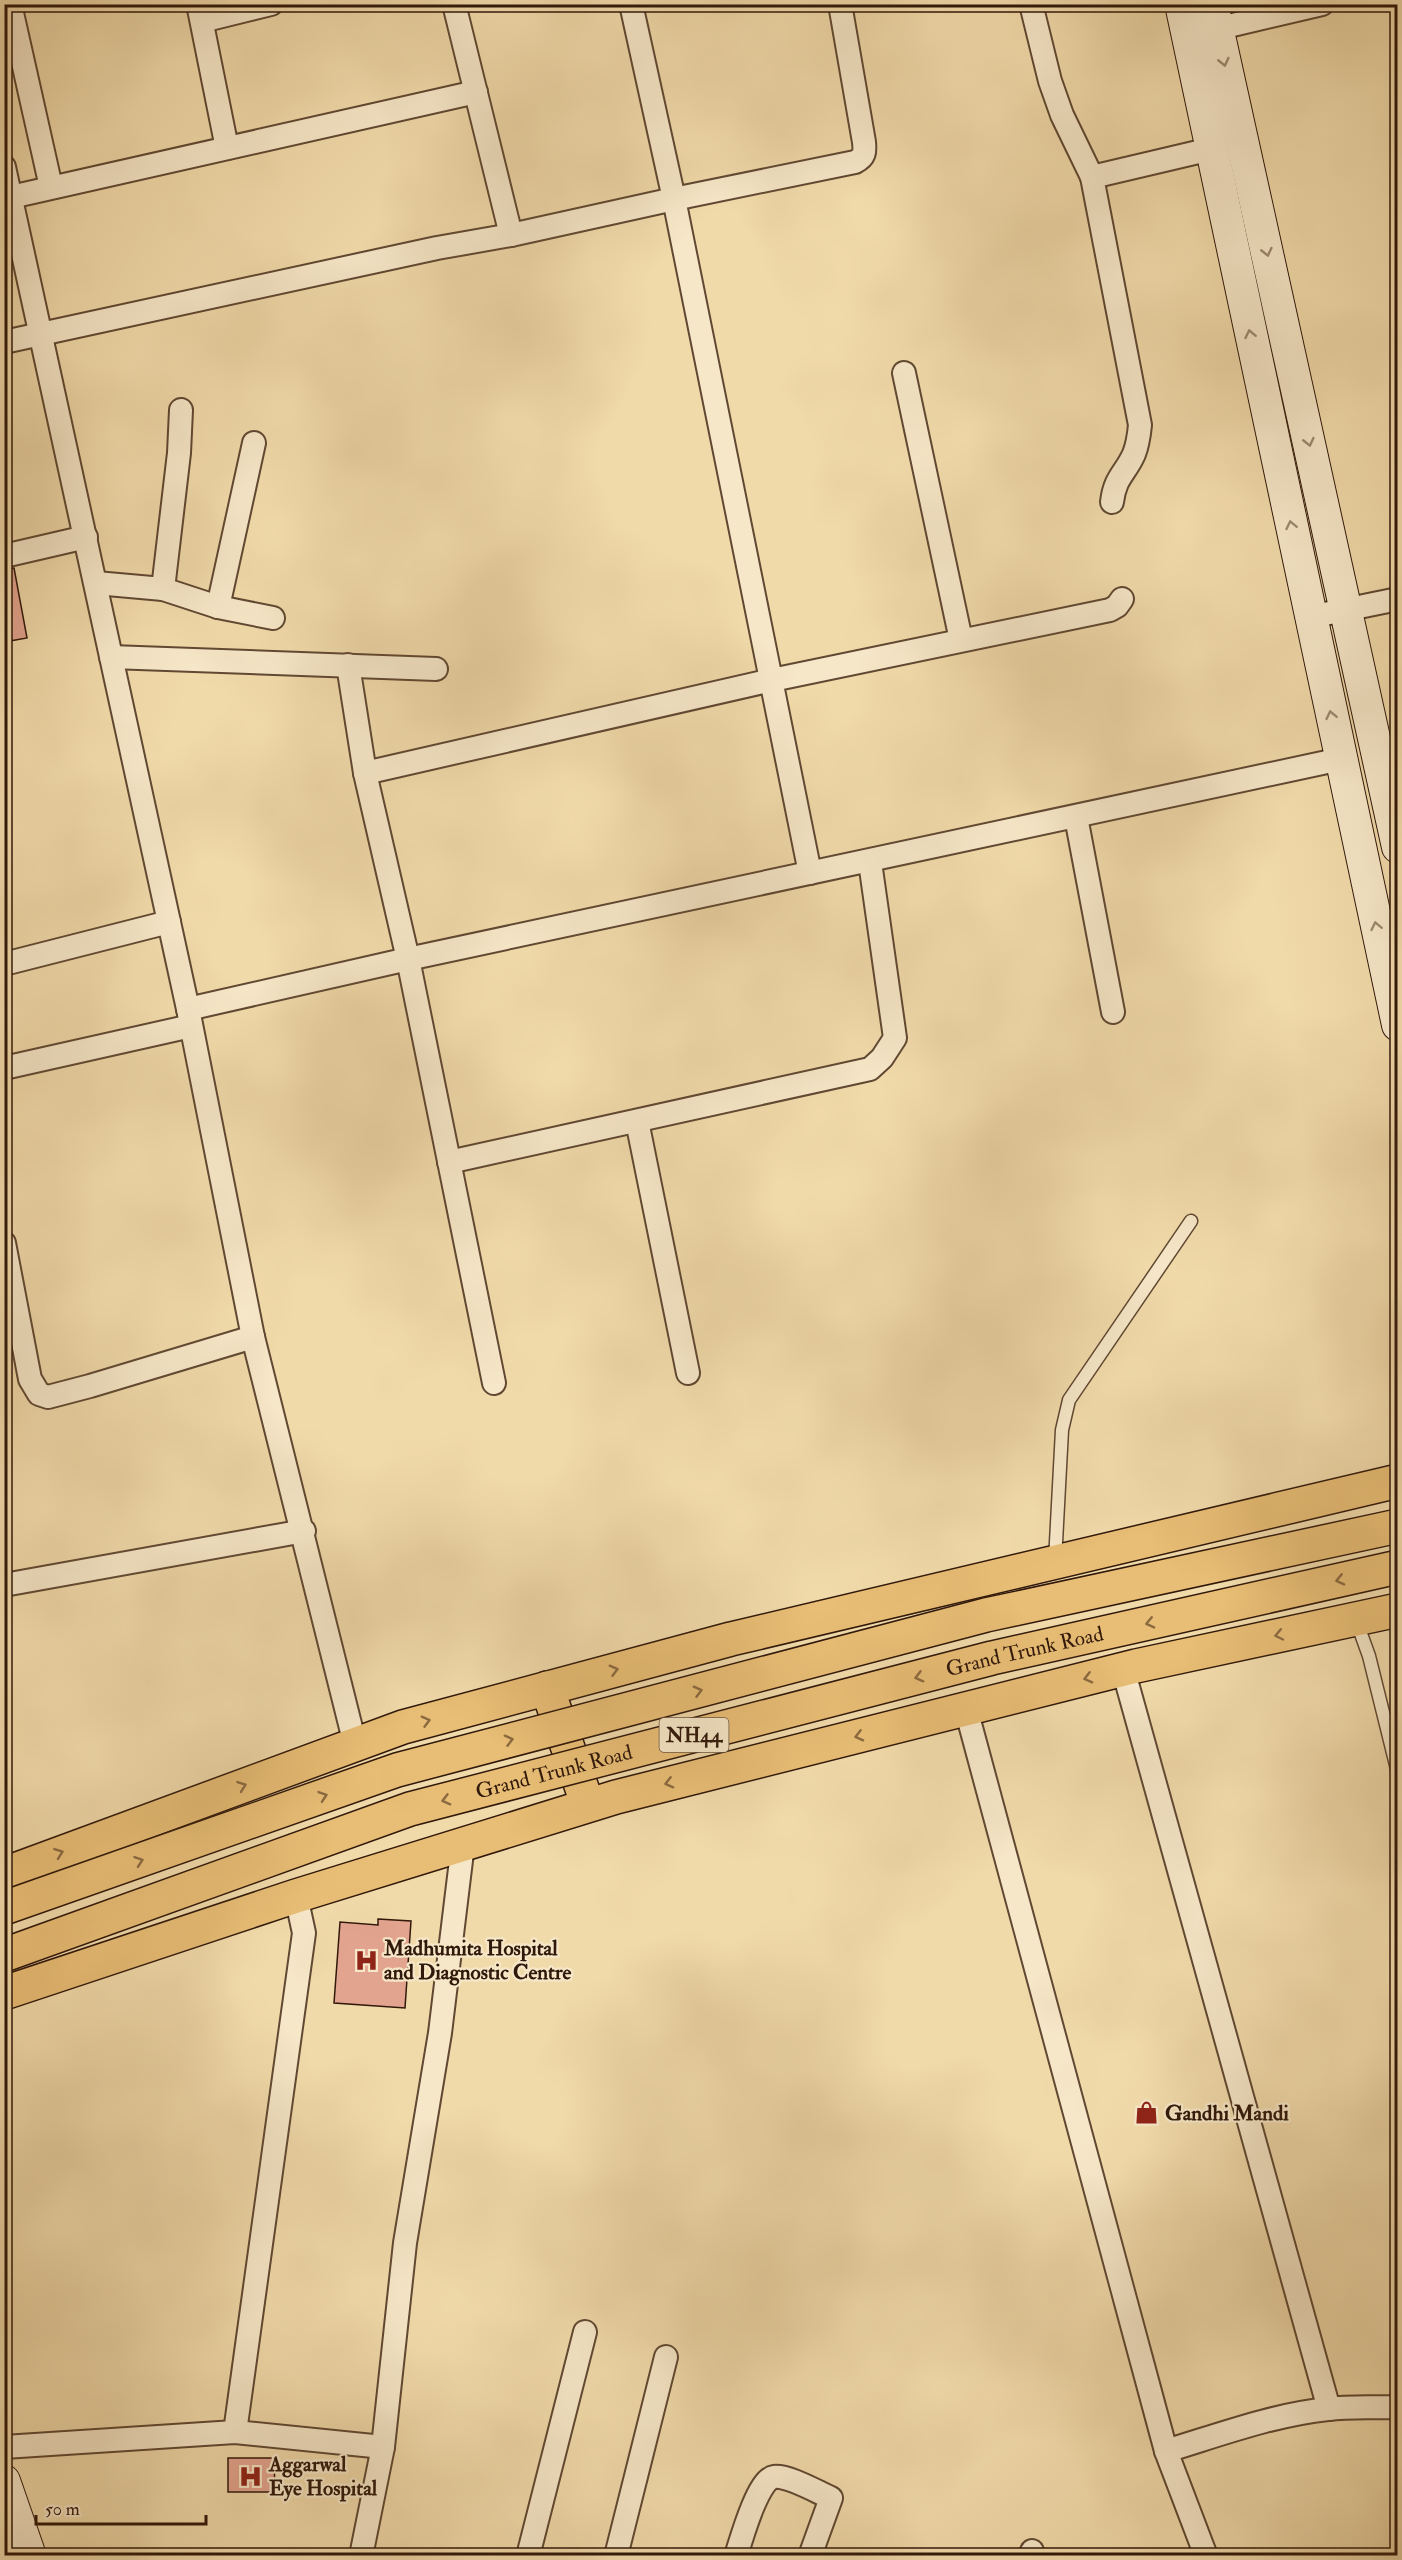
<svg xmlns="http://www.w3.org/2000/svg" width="1402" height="2560" font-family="'IM FELL Double Pica',serif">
<rect width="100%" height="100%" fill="#f1daaa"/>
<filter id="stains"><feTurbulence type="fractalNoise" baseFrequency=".00333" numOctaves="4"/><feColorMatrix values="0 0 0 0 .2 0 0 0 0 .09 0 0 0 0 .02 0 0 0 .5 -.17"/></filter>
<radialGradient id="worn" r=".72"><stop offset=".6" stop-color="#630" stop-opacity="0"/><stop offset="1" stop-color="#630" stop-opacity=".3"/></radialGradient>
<g fill="#e3a48f" stroke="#30180a" stroke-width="1.5">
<path d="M14,568L27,638L4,642V569Z"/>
<path d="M378,1919L411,1921L405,2008L334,2003L340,1922L378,1925Z"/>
<path d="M228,2458H274L275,2492H228Z"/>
</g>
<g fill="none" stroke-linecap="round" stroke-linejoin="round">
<defs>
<g id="lane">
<path d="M1055,1561L1062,1430L1069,1400L1191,1221"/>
<path d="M1356,1620L1369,1656L1398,1773"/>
</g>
<g id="street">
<path d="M10,4L51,187"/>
<path d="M198,4L227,148"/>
<path d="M454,4L511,235"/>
<path d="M631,4L674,199L810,873"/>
<path d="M1031,4L1050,81L1062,115L1092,177"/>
<path d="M202,21L271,4"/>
<path d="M1203,32L1322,4"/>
<path d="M4,167L188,1009L253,1337L355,1744"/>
<path d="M11,197L476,92"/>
<path d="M4,342L437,248L511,235L674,199L855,162C865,157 865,152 864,142L840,4"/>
<path d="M904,373L961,640"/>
<path d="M1112,502C1115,477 1125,474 1134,454C1138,444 1139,435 1140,425L1092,177L1211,149"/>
<path d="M4,556L86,537"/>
<path d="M96,583L163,589L218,607L273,618"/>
<path d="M163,589L179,453L181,410"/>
<path d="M218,607L254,443"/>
<path d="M1310,617L1398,599"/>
<path d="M111,657L436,669"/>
<path d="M348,665L365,773L408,959L494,1383"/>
<path d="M365,773L772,680L1110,610L1117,606L1122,599"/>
<path d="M1076,817L1113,1012"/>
<path d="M4,964L169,922"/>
<path d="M188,1009L408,959L1341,759"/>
<path d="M4,1068L191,1026"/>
<path d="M637,1121L688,1373"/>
<path d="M449,1162L870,1069L882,1058L895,1038L870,862"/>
<path d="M4,1243L30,1379L39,1394L48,1397L90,1386L253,1337"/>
<path d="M4,1585L304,1531"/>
<path d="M1123,1669L1329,2409"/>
<path d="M966,1709L1166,2451L1206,2556"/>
<path d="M235,2432L304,1933L296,1896"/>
<path d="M4,2447L235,2432L383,2447"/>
<path d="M1166,2451C1219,2435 1272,2415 1328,2409C1351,2406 1374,2408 1398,2407"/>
<path d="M361,2556L383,2447L405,2243L440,2033L463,1844"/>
<path d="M528,2556L585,2332"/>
<path d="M616,2556L666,2357"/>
<path d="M736,2556C741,2540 758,2479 774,2477C788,2475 817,2492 831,2498L810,2556"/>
<path d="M1030,2556L1032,2551"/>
</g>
<g id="secondary">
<path d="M1181,4L1398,1025"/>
<path d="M1212,4L1398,847"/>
<path d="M4,2481L30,2556"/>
</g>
<g id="highway">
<path d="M547,1688L584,1794"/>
<path d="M4,1874L403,1727L731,1639L1398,1481"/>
<path d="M4,1993L296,1896L616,1797L1136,1666L1398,1610"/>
</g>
</defs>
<use href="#lane" stroke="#604832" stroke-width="15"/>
<use href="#street" stroke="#604832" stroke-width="26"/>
<use href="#secondary" stroke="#30180a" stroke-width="34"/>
<use href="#highway" stroke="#30180a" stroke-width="36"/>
<use href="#lane" stroke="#f6e7c8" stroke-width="12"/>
<use href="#street" stroke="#f6e7c8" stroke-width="22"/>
<use href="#secondary" stroke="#f6e7c8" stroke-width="32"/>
<use href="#highway" stroke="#e8bd75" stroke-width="33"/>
<defs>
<g id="highway-bridge">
<path d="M4,1908L397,1770L986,1615L1398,1526"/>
<path id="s1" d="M4,1955L410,1809L992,1658L1398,1567"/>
</g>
</defs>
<use href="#highway-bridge" stroke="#30180a" stroke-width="36" stroke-linecap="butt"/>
<use href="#highway-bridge" stroke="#e8bd75" stroke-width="33"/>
</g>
<defs><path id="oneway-chevron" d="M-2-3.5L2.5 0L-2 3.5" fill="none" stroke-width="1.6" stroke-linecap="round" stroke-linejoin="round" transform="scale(1.5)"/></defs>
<g stroke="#9d8a72">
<use href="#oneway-chevron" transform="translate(1224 62) rotate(77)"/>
<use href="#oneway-chevron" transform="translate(1267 252) rotate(77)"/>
<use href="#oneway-chevron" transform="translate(1250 334) rotate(-102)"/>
<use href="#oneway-chevron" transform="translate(1309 442) rotate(77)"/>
<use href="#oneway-chevron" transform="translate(1291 525) rotate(-102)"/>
<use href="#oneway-chevron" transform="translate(1331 715) rotate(-102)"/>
<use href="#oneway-chevron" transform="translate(1376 926) rotate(-102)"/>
</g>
<g stroke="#8c6a40">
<use href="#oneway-chevron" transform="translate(1340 1580) rotate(167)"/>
<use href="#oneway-chevron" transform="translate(1150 1623) rotate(167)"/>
<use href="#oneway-chevron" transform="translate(1279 1635) rotate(168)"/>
<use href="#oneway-chevron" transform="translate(614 1670) rotate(-15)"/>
<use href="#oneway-chevron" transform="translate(919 1677) rotate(165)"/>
<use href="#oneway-chevron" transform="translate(1088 1678) rotate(166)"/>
<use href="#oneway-chevron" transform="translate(698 1691) rotate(-15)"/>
<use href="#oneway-chevron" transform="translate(426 1721) rotate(-15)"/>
<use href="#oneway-chevron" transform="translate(859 1736) rotate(166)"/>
<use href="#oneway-chevron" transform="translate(509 1740) rotate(-15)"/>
<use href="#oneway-chevron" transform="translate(669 1783) rotate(166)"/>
<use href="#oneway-chevron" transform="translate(242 1786) rotate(-20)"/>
<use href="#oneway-chevron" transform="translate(323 1796) rotate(-19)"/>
<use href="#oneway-chevron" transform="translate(446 1800) rotate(165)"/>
<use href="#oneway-chevron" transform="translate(59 1853) rotate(-20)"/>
<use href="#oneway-chevron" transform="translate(139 1861) rotate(-19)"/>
</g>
<defs>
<symbol id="hospital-bare" viewBox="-9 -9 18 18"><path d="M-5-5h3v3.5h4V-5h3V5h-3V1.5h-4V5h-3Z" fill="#8f2418" stroke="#f6e7c8" stroke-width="2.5" paint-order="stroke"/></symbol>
<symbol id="shop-bare" viewBox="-9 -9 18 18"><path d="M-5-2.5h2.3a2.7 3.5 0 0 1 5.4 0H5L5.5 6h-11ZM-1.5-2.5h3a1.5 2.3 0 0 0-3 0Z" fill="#8f2418" stroke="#f6e7c8" stroke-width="2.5" paint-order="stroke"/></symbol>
</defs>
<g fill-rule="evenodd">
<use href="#hospital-bare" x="350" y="1944" width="33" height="33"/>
<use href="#shop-bare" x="1130" y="2096" width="33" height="33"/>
<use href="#hospital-bare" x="234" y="2460" width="33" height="33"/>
</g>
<g text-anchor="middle" stroke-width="4.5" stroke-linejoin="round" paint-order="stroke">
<rect fill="#f6e7c8" stroke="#6b5643" stroke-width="1.5" x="659.5" y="1718" width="69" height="34" rx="4.5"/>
<g font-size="20" font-weight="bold" fill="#30180a">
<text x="694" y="1742">NH44</text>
</g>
<g font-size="21" fill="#30180a" stroke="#f6e7c8">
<text dy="7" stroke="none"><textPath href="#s1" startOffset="1066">Grand Trunk Road</textPath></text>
<text dy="7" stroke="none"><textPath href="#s1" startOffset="580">Grand Trunk Road</textPath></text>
</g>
<g font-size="21" font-weight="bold" fill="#30180a" stroke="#f6e7c8" text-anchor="start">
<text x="384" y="1955">Madhumita Hospital<tspan x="384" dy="24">and Diagnostic Centre</tspan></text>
<text x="1165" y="2120">Gandhi Mandi</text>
<text x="269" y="2471">Aggarwal<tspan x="269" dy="24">Eye Hospital</tspan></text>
</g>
</g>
<rect width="1402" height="2560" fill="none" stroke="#f1daaa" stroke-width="24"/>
<rect x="6" y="6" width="1390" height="2548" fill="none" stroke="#30180a" stroke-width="3"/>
<rect x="12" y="12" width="1378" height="2536" fill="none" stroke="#30180a" stroke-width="1.5"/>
<path d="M36 2515v9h170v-9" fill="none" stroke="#30180a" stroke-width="3"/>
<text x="45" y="2515" font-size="18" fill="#30180a" stroke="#f6e7c8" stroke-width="4.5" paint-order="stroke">50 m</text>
<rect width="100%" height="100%" filter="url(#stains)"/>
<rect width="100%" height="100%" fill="url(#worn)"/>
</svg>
